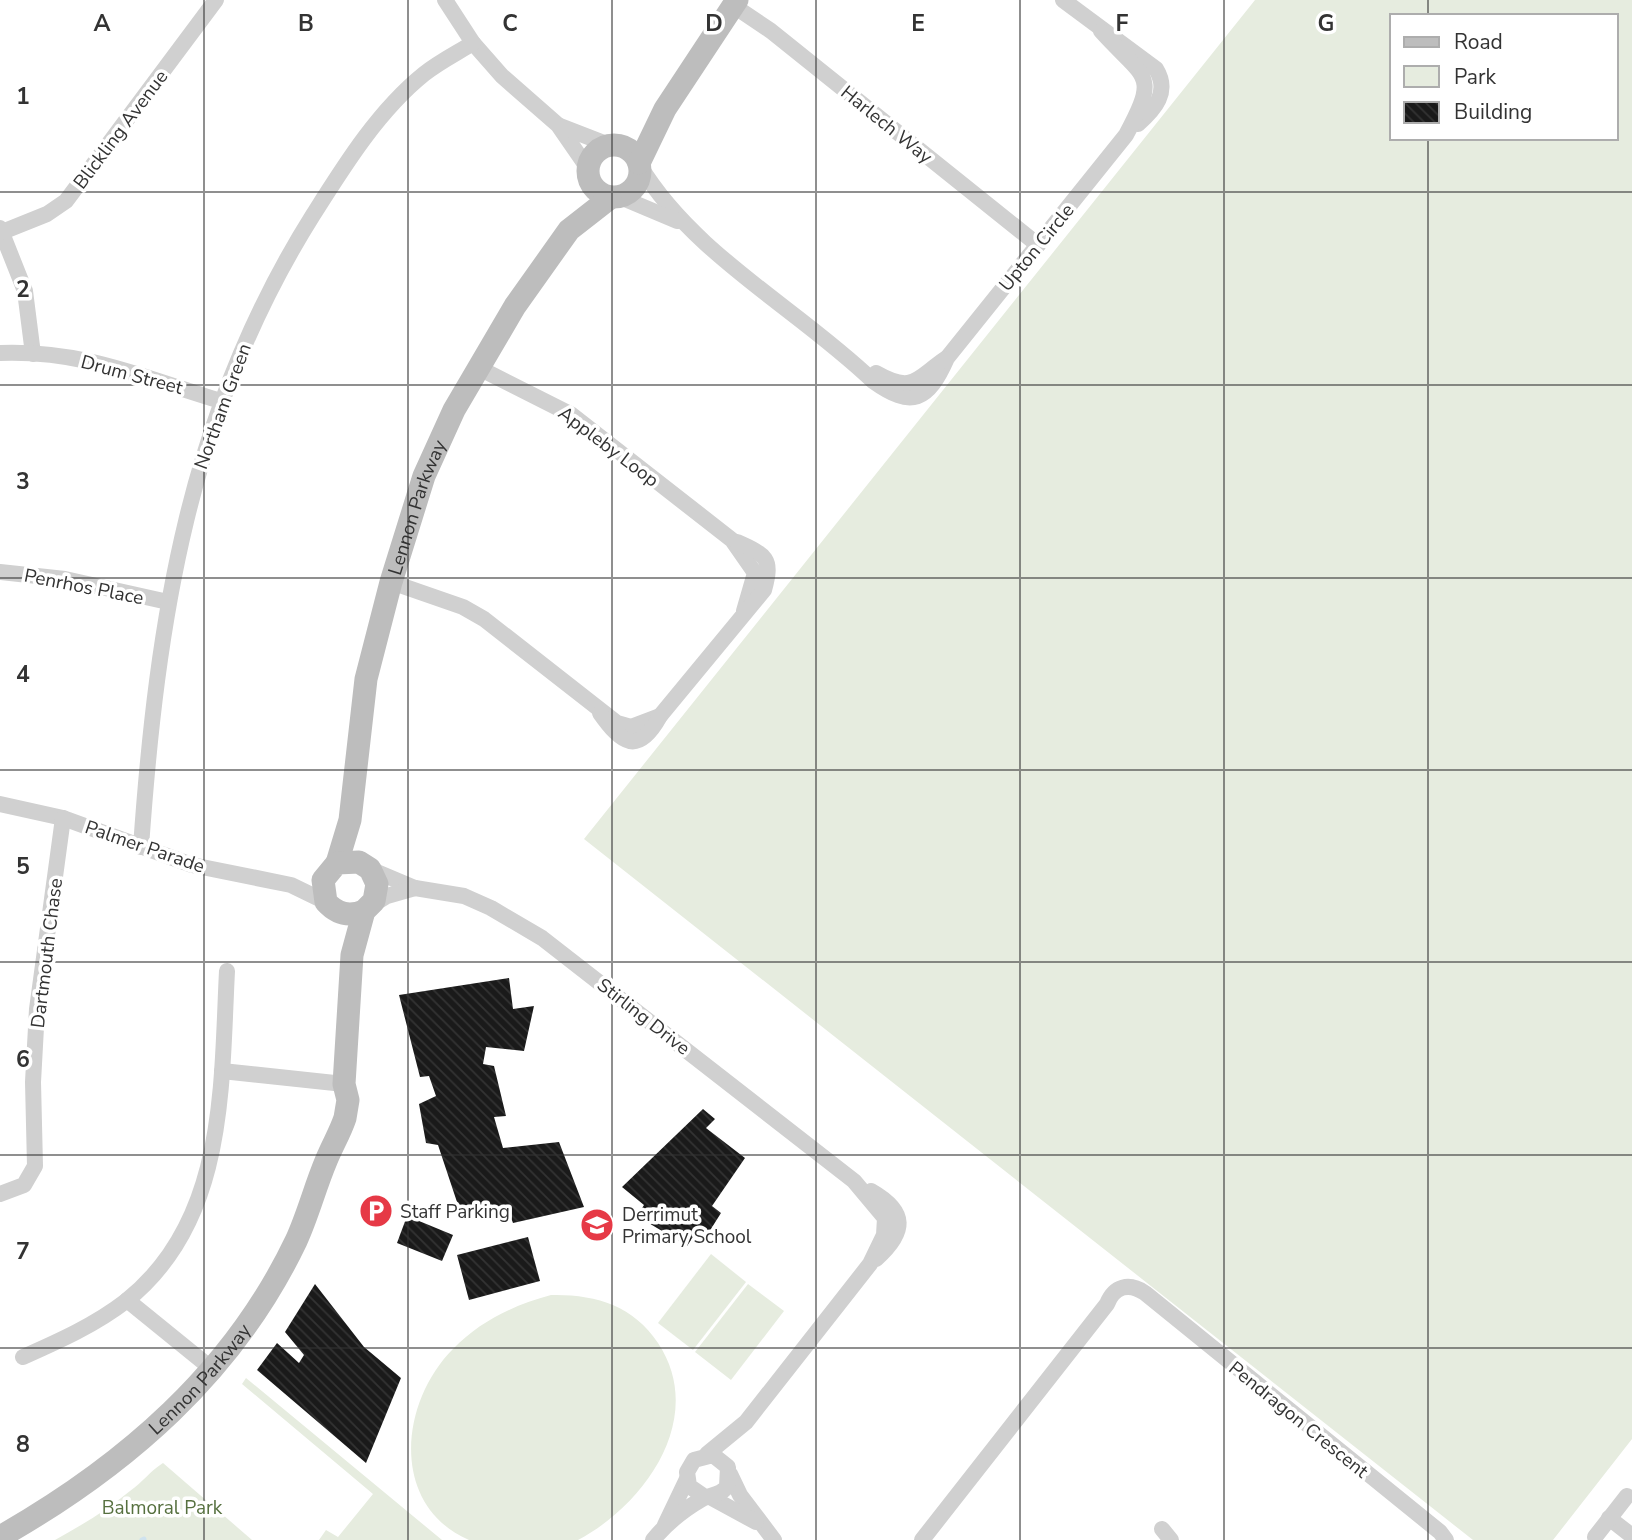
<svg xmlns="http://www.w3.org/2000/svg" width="1632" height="1540" font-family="'Nunito Sans',sans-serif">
<defs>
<pattern id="building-back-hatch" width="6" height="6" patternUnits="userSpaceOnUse" patternTransform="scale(1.75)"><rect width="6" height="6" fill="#1a1a1a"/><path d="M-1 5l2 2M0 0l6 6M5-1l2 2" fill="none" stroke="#333"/></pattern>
</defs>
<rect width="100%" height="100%" fill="#fff"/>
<g fill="#e6ecdf" fill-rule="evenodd">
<path d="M1255,0H1632V1439L1553,1540H1473L584,839ZM1392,16H1616V138H1392Z"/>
<path d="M711,1254L746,1282L693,1350L658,1323Z"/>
<path d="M748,1284L784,1311L731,1380L695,1352Z"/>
<path d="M551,1295C594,1294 633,1305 658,1343C707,1417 646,1504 578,1540H469C390,1506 399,1403 453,1349C480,1321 514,1305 551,1295Z"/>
<path d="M246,1378L442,1540H319L326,1530L338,1537L373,1494L242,1384Z"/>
<path d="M163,1463L252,1540H55C82,1525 107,1510 130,1491C143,1482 150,1471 163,1463Z"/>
</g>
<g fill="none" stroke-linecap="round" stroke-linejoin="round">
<path stroke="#cfe2ee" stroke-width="5" d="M142,1540L144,1539"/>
</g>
<g fill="url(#building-back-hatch)">
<path d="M509,978L513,1009L534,1006L524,1051L486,1047L483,1064L494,1066L506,1116L494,1117L503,1148L559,1142L584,1207L513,1223L507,1207L462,1217L438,1145L426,1143L419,1104L436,1096L429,1076L420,1077L399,995Z"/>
<path d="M703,1109L715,1119L706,1128L745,1158L712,1206L721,1213L704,1240L695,1234L687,1246L637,1216L644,1205L622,1187Z"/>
<path d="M407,1216L453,1235L442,1261L397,1243Z"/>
<path d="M528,1237L540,1281L469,1300L457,1255Z"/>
<path d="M315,1284L364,1347L401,1378L366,1463L257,1370L277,1343L299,1363L304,1355L285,1332Z"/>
</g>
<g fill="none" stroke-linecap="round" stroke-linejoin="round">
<g stroke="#d0d0d0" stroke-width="16">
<path d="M445,0L473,43L502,76L558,125L587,167"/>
<path d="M1063,0L1156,69C1170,92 1155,109 1138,124"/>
<path d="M734,6L771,31L1038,245"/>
<path d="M560,126L609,145"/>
<path d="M640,166C694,255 798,309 873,381C912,409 928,401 947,358L1126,135C1160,72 1145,80 1101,31"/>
<path d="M620,197L677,221"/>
<path d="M0,228L25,291L33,354"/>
<path d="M2,232L47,214L66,201L216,0"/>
<path d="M0,353C85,350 143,378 221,401"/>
<path d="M477,367L572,415L732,540L755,573L744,611"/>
<path d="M876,373C913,394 916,379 945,359"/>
<path d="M0,572L65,579L168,602"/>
<path d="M391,582L463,607L484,619L617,723L631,727L660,716"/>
<path d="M600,713C622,744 638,756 660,716L764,590C773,558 766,555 737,542"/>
<path d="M0,804L63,818L192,865L291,885L326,902"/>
<path d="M141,847C157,619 189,412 313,215C344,166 378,111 424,74C439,62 457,53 473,43"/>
<path d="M370,869L415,888L464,896L491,908L542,938L854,1181L885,1218L884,1235L870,1264L746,1422L707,1454"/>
<path d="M369,907L387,896L415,888"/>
<path d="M222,1071L344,1084"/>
<path d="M871,1191C908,1212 906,1232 876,1259"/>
<path d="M0,1194L24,1185L35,1166L33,1082L37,1009L63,818"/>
<path d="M127,1300L212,1369"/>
<path d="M23,1357C59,1341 95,1325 126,1301C227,1221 221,1086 227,971"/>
<path d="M730,1474L740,1495L774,1540"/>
<path d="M710,1497L756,1522"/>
<path d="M1609,1518L1632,1536"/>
<path d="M665,1525L687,1479"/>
<path d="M1162,1529L1171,1540"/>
<path d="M1595,1537L1627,1496"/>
<path d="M653,1540C666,1524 683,1510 702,1499C711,1494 719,1496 727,1487L728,1467L713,1455L694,1460L687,1472L689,1486L705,1497"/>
<path d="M922,1540L1107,1304C1114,1286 1129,1282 1145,1293L1440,1532L1446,1540"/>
</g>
<g stroke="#bdbdbd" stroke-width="23">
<circle cx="614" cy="171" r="26"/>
<path d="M639,163L665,109L737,0"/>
<path id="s1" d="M337,863L350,820L366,679L391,582L424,476L454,410L515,306L569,230L610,198"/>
<path id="s2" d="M0,1537C125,1466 233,1373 296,1241C308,1215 315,1187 326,1161C332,1146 340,1133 345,1118L348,1100L344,1084L352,955L364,911L374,901L377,884L370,869L359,862L337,863L323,880L326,902C337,914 349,917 364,911"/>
</g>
</g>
<path fill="none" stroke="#333" stroke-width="2" stroke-opacity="0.55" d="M204,0V1540M408,0V1540M612,0V1540M816,0V1540M1020,0V1540M1224,0V1540M1428,0V16M1428,138V1540M0,192H1632M0,385H1632M0,578H1632M0,770H1632M0,962H1632M0,1155H1632M0,1348H1632"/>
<defs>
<symbol id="parking-disc" viewBox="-11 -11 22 22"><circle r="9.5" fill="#e63946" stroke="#fff"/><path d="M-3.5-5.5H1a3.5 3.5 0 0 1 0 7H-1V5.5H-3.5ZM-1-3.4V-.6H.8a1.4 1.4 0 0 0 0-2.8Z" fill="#fff"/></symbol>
<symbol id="school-disc" viewBox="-11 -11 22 22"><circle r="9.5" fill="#e63946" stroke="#fff"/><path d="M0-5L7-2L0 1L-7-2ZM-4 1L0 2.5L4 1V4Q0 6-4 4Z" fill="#fff"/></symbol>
</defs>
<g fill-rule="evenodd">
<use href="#parking-disc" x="357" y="1192" width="38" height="38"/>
<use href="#school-disc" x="578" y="1206" width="38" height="38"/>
</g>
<g text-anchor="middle" stroke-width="7" stroke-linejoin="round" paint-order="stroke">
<g font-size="19" fill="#333" stroke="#fff">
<text transform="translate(887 124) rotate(39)" y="7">Harlech Way</text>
<text transform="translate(120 129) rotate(-53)" y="7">Blickling Avenue</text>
<text transform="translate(1036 247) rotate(-51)" y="7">Upton Circle</text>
<text transform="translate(132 374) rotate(15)" y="7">Drum Street</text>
<text transform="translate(222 406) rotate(-70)" y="7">Northam Green</text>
<text transform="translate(609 446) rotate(37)" y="7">Appleby Loop</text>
<text dy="7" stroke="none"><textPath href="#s1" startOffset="366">Lennon Parkway</textPath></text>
<text transform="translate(84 586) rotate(11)" y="7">Penrhos Place</text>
<text transform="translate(145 846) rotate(19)" y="7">Palmer Parade</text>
<text transform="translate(46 953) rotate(-83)" y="7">Dartmouth Chase</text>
<text transform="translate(644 1016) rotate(38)" y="7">Stirling Drive</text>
<text dy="7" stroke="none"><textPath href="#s2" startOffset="256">Lennon Parkway</textPath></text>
<text transform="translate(1299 1419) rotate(39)" y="7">Pendragon Crescent</text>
</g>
<g font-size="19" fill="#333" stroke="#fff" text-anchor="start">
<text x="400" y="1218">Staff Parking</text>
<text x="622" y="1221">Derrimut<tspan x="622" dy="22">Primary School</tspan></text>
</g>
<g font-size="19" fill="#56703f" stroke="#fff">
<text x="162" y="1514">Balmoral Park</text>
</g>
</g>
<g font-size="23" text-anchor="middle" font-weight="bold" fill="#333" stroke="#fff" stroke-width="7" stroke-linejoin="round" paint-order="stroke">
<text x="102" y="31">A</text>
<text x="306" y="31">B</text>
<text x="510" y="31">C</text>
<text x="714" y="31">D</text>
<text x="918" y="31">E</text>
<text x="1122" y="31">F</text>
<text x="1326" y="31">G</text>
<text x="23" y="104">1</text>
<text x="23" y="297">2</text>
<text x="23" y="489">3</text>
<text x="23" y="682">4</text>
<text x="23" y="874">5</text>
<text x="23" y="1067">6</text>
<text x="23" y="1259">7</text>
<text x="23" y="1452">8</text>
</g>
<rect x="1390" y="14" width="228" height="126" fill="#ffffff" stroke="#adadad" stroke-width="2"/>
<rect x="1404" y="37" width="35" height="10" fill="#bdbdbd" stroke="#adadad" stroke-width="2"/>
<text x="1454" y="49" font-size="21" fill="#333333">Road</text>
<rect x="1404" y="66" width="35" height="21" fill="#e6ecdf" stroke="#adadad" stroke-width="2"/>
<text x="1454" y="84" font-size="21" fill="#333333">Park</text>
<rect x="1404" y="102" width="35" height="21" fill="url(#building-back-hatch)" stroke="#adadad" stroke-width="2"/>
<text x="1454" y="119" font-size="21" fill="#333333">Building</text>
</svg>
